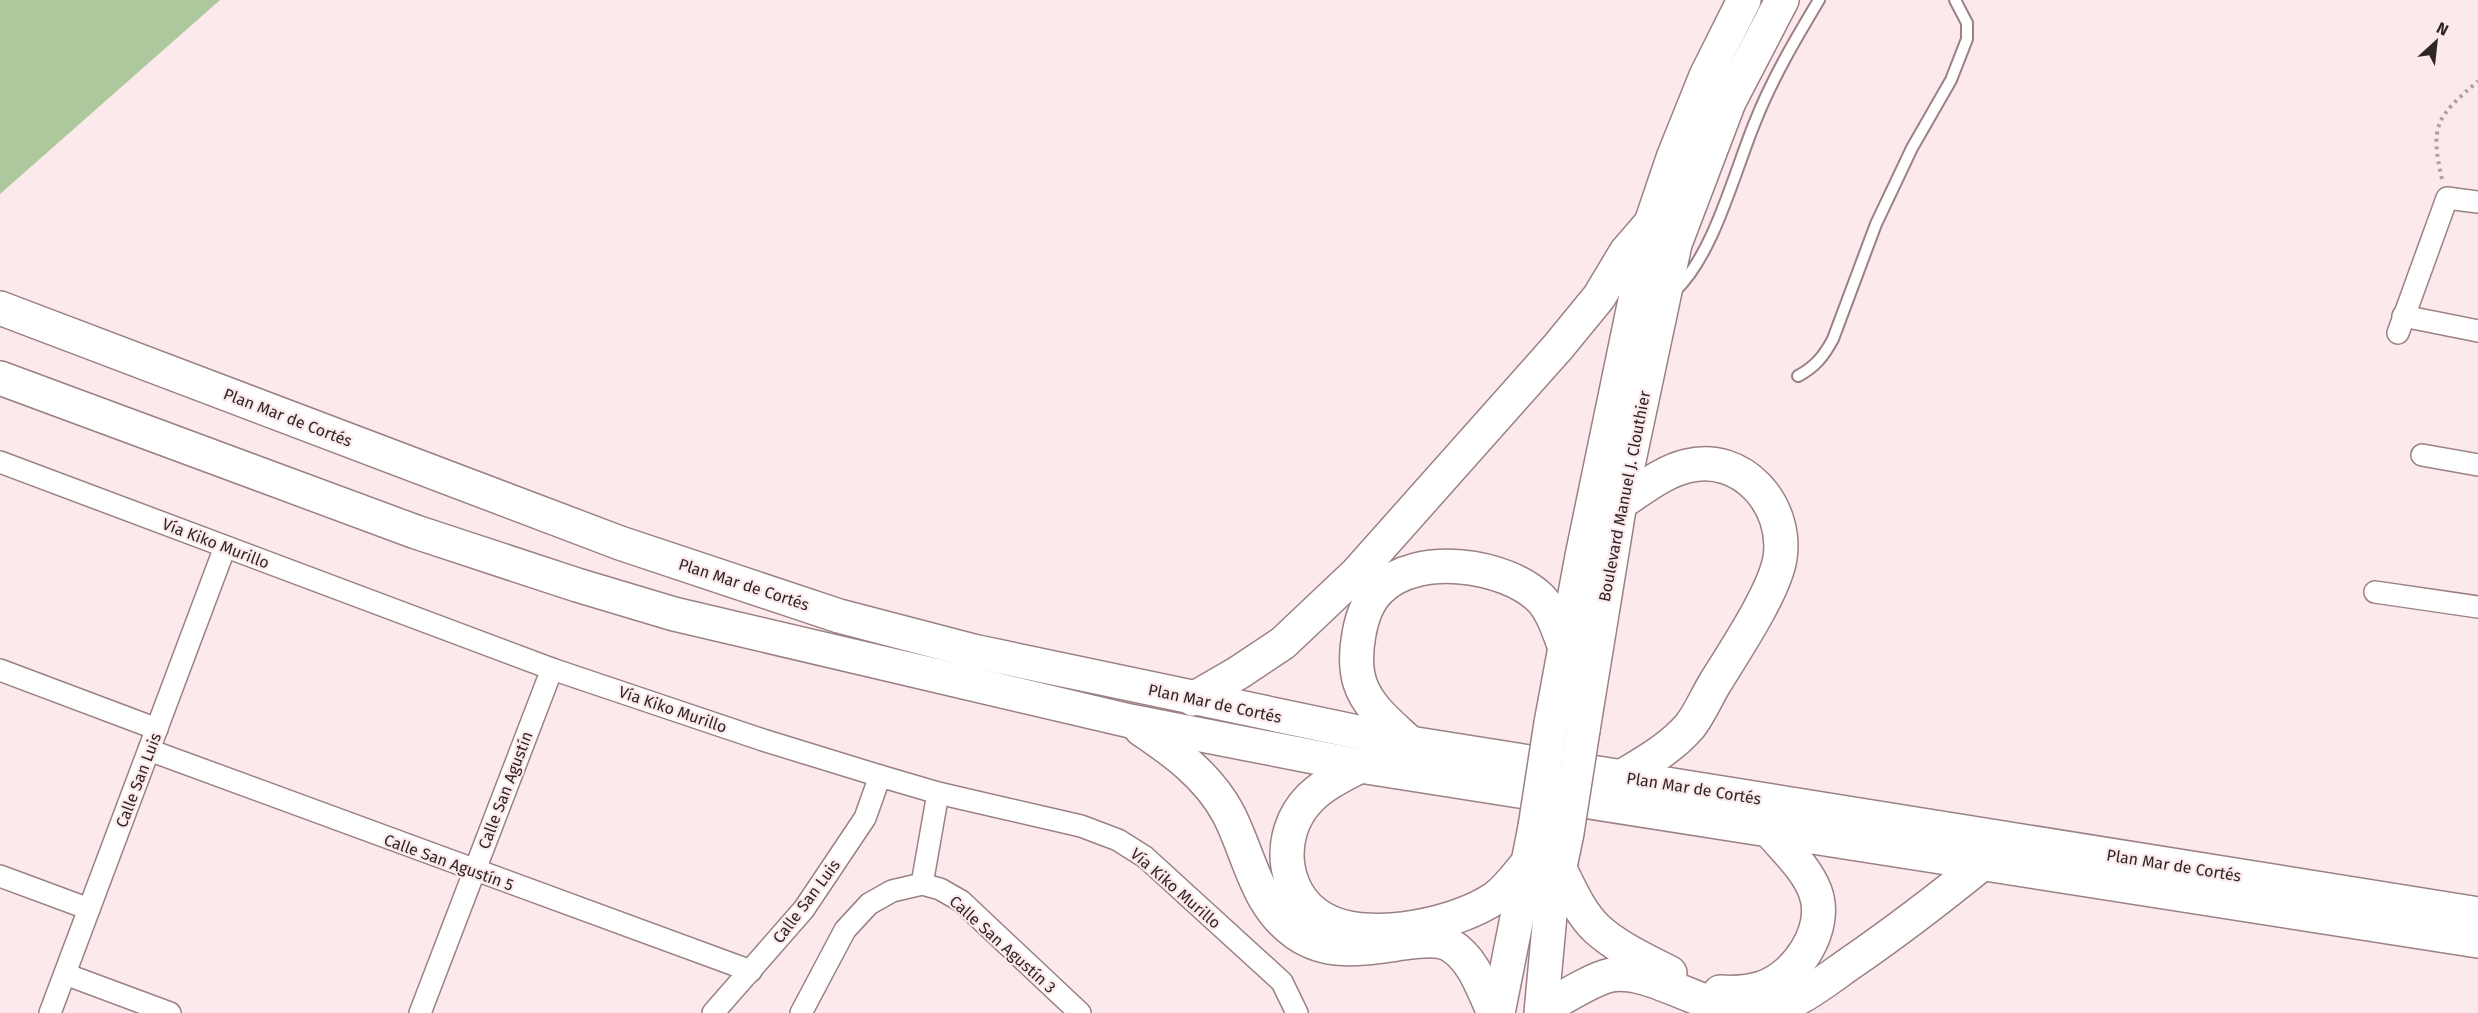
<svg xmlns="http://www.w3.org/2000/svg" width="2478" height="1013" font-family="'Fira Sans',sans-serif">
<rect width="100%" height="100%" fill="#fbe9eb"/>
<path fill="#adc89c" d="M0,0H220L0,194Z"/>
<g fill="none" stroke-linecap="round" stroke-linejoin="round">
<defs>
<g id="service">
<path d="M1675,291C1714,254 1734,173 1755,122C1772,79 1795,40 1819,0"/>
<path d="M1798,376C1815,367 1824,356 1833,339L1876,224L1912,148L1951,80L1967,39V23L1955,0"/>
</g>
<g id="minor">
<path d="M2403,316L2478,331"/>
<path d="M2398,333L2447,198L2478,202"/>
<path d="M2422,455L2478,465"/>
<path d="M0,462L552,669L763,740L880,776L938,793L1081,826L1118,840L1145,857L1282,982L1297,1013"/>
<path d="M2375,592L2478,607"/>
<path d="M0,670L157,729"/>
<path d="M149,750L751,971"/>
<path d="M0,876L89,909"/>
<path d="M922,884L938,793"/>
<path d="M65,974L170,1013"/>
<path d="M50,1013L225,547"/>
<path d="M420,1013L552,669"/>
<path d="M713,1013L804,909L865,818L880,776"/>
<path d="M801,1013L845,930L869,904L892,891L922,884L940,889L961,901L1080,1013"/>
</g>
<g id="primary">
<path d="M1551,723L1582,556L1651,223L1673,158L1706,76L1744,0"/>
<path d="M1583,730L1620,503L1675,244L1729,102L1782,0"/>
<path d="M1498,1013L1535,827"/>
<path d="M1541,1013L1550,915L1567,833"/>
</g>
<g id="trunk">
<path d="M0,308L620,543L839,616L973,651L1410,743L2478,914"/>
<path d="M0,378L416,532L577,585L674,614L1130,721L1360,766L2478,941"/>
<path d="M1620,503C1641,490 1662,472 1687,466C1742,452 1788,505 1780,558C1775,591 1734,652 1715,683C1707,696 1700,713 1690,726C1671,748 1646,762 1621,777"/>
<path d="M1193,699L1238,673L1283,643L1357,573L1558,347L1599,297L1626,252L1651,223"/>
<path d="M1141,729C1175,752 1208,776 1228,813C1250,855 1255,904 1296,933C1331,958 1372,947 1411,942C1424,941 1438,938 1450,945C1474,959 1483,990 1494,1013"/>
<path d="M1410,743C1392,726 1368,708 1360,683C1355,667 1356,650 1359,634C1362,617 1367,601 1380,589C1417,552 1506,564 1541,599C1553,612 1559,632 1565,648"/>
<path d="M1360,766C1343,775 1324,784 1310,798C1273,835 1281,903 1332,923C1375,941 1457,924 1495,898C1507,890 1517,875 1526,865"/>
<path d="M1560,869C1570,889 1580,913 1597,929C1618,948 1645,960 1670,973"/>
<path d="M1720,992C1734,993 1749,992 1762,988C1798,976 1829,928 1815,891C1806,868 1786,850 1770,831"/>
<path d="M1542,1010C1559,1000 1594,978 1611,975C1652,968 1707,1013 1756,1012C1792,1009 1823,982 1852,962C1897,931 1940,898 1983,863"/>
</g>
</defs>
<use href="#service" stroke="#9b8183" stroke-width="14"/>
<use href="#minor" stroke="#9b8183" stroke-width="24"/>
<use href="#primary" stroke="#9b8183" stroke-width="36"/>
<use href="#trunk" stroke="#9b8183" stroke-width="36"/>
<path stroke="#afa0a1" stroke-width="4" stroke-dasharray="3 4.5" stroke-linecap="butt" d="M2442,179C2429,124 2438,116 2478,81"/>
<use href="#service" stroke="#fff" stroke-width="10"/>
<use href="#minor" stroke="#fff" stroke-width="21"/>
<use href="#primary" stroke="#fff" stroke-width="33"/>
<use href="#trunk" stroke="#fff" stroke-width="33"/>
<defs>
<g id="primary-bridge">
<path d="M1535,827L1551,723"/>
<path d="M1567,833L1583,730"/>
</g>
</defs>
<use href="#primary-bridge" stroke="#9b8183" stroke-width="36" stroke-linecap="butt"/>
<use href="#primary-bridge" stroke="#fff" stroke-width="33"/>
</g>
<g text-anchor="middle" stroke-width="4.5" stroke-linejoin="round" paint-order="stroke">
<g font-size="16" fill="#302526" stroke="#fbe9eb">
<text transform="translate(288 417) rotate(21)" y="6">Plan Mar de Cortés</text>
<text transform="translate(1624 496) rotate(-79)" y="6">Boulevard Manuel J. Clouthier</text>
<text transform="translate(216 543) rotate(21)" y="6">Vía Kiko Murillo</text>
<text transform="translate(744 584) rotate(18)" y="6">Plan Mar de Cortés</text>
<text transform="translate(1215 703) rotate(12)" y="6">Plan Mar de Cortés</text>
<text transform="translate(673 709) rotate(19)" y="6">Vía Kiko Murillo</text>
<text transform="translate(138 780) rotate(-69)" y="6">Calle San Luis</text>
<text transform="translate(1694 788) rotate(9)" y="6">Plan Mar de Cortés</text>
<text transform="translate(505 790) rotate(-69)" y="6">Calle San Agustín</text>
<text transform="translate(449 862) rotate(20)" y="6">Calle San Agustín 5</text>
<text transform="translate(2174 865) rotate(9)" y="6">Plan Mar de Cortés</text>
<text transform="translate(1176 888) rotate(41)" y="6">Vía Kiko Murillo</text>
<text transform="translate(806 901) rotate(-53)" y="6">Calle San Luis</text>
<text transform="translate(1003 944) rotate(42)" y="6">Calle San Agustín 3</text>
</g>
</g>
<g transform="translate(2436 42) rotate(27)" stroke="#fbe9eb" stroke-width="4.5" paint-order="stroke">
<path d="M0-4.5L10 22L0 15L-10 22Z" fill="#302526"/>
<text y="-9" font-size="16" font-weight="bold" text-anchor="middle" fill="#302526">N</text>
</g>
</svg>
